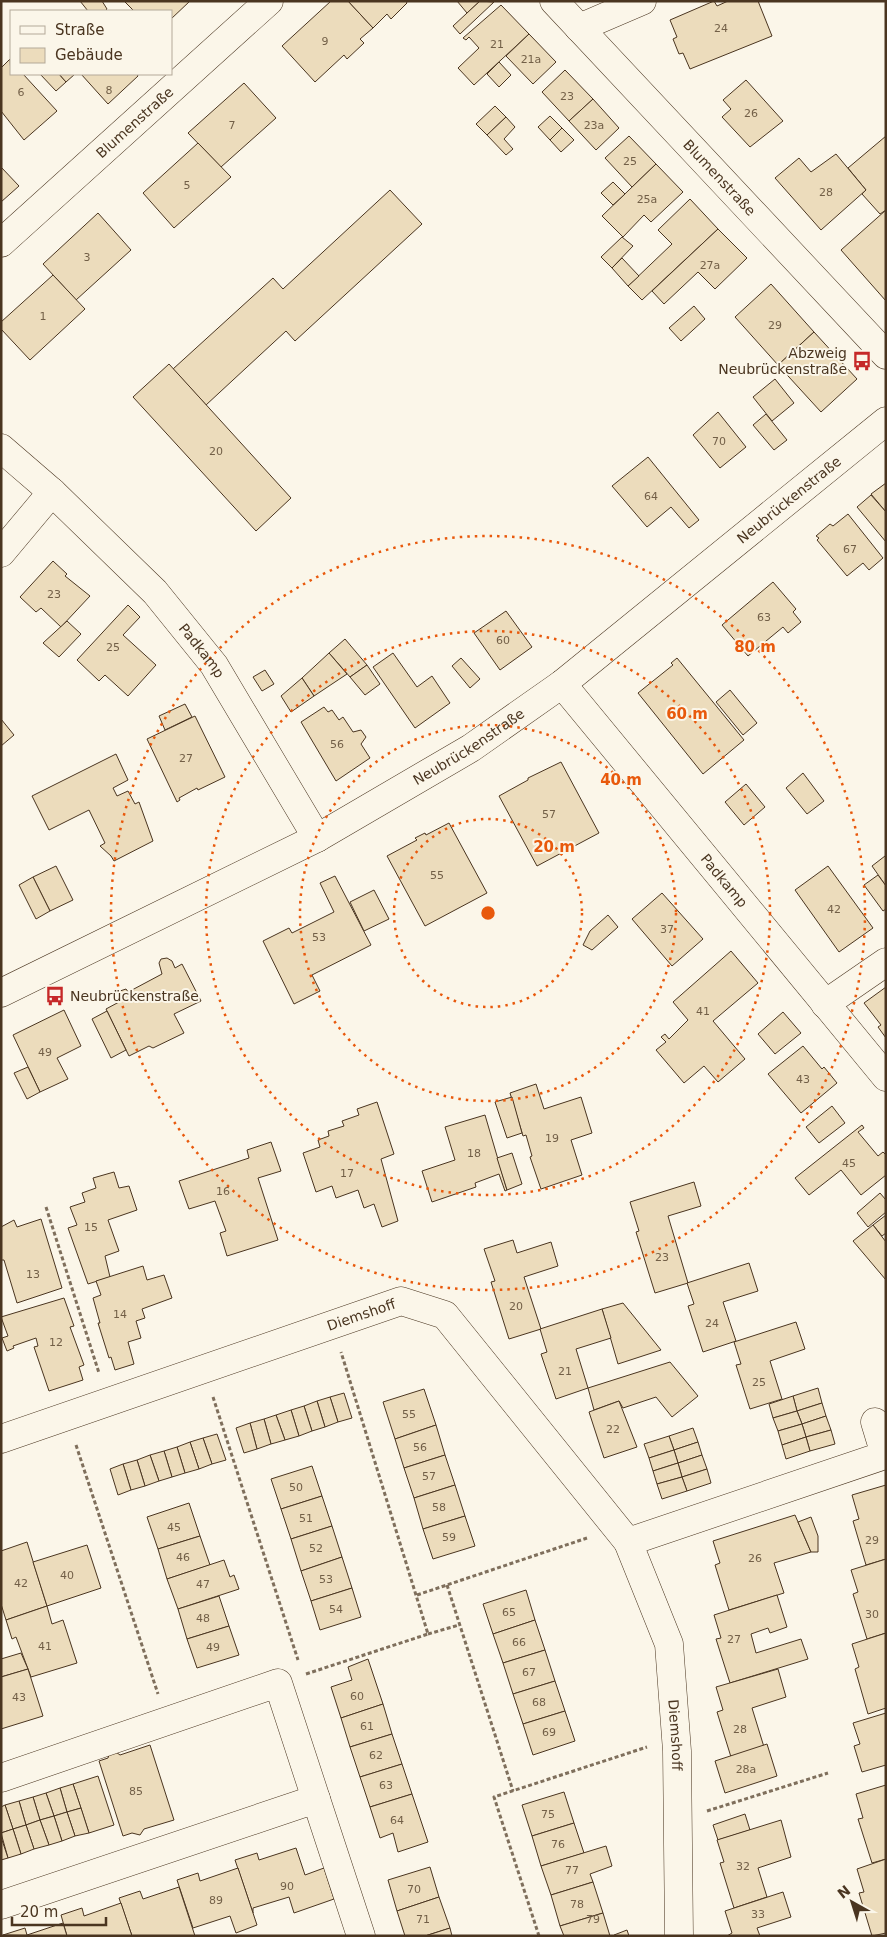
<svg xmlns="http://www.w3.org/2000/svg" width="887" height="1937" font-family="'DejaVu Sans',sans-serif">
<rect width="100%" height="100%" fill="#fbf6e9"/>
<g fill="#ecdcbc" stroke="#4a3520">
<path d="M80,1H102L107,9L105,11H88Z"/>
<path d="M124,1H190L171,19V11H134Z"/>
<path d="M331,1H348L373,28L360,39L364,43L347,59L344,55L315,82L282,46Z"/>
<path d="M348,1H406L407,3L391,19L387,14L373,28Z"/>
<path d="M457,1H480L467,13Z"/>
<path d="M480,1L494,2L460,34L453,26Z"/>
<path d="M714,1L717,6L728,1H758L772,36L690,69L683,53L679,54L673,39L677,37L670,20Z"/>
<path d="M501,5L529,34L474,85L458,68L479,48L469,37L466,40L463,38Z"/>
<path d="M529,34L556,62L533,84L506,56Z"/>
<path d="M10,59L11,74H23L57,111L24,140L1,111V68Z"/>
<path d="M499,62L511,75L499,87L487,74Z"/>
<path d="M565,70L593,99L569,121L542,92Z"/>
<path d="M40,74H59L66,82L56,91Z"/>
<path d="M59,74H75L66,82Z"/>
<path d="M81,74H137L138,76L108,104Z"/>
<path d="M746,80L783,121L750,147L722,117L731,109L723,100Z"/>
<path d="M244,83L276,118L221,167L188,133Z"/>
<path d="M593,99L619,128L596,150L569,121Z"/>
<path d="M495,106L506,117L487,135L476,124Z"/>
<path d="M550,116L562,128L550,140L538,127Z"/>
<path d="M506,117L515,127L504,139L513,149L506,155L487,135Z"/>
<path d="M562,128L574,140L561,152L550,140Z"/>
<path d="M629,136L656,164L632,187L605,158Z"/>
<path d="M886,136V210L880,214L862,194L866,190L848,168Z"/>
<path d="M198,143L231,177L174,228L143,193Z"/>
<path d="M836,154L866,190L821,230L775,178L799,158L811,172Z"/>
<path d="M656,164L683,192L651,222L644,215L623,237L602,216Z"/>
<path d="M1,167L19,186L1,202Z"/>
<path d="M613,182L625,194L613,205L601,193Z"/>
<path d="M390,190L422,224L295,341L286,331L206,405L173,369L273,278L283,289Z"/>
<path d="M690,199L718,229L642,300L628,286L672,244L658,230Z"/>
<path d="M886,210V301L841,250Z"/>
<path d="M98,213L131,250L76,300L43,264Z"/>
<path d="M718,229L747,258L715,289L698,272L664,304L652,291Z"/>
<path d="M622,237L633,246L612,268L601,257Z"/>
<path d="M622,258L639,276L628,286L612,268Z"/>
<path d="M53,275L85,309L30,360L1,329V322Z"/>
<path d="M771,284L814,332L778,365L735,317Z"/>
<path d="M694,306L705,319L681,341L669,328Z"/>
<path d="M814,332L857,379L821,412L778,365Z"/>
<path d="M169,364L291,498L256,531L133,397Z"/>
<path d="M775,379L794,403L772,421L753,397Z"/>
<path d="M718,412L746,447L720,468L693,435Z"/>
<path d="M766,414L787,440L774,450L753,425Z"/>
<path d="M648,457L699,520L689,528L671,507L647,527L612,486Z"/>
<path d="M886,483V512L871,494Z"/>
<path d="M871,495L886,512V542L857,507Z"/>
<path d="M848,514L883,558L869,570L863,563L847,576L817,540L819,538L816,536L830,524L833,526Z"/>
<path d="M53,561L67,574L65,576L90,596L61,627L41,608L36,612L20,597Z"/>
<path d="M773,582L796,609L793,612L801,622L788,633L783,627L748,656L722,625Z"/>
<path d="M128,605L140,617L123,635L156,665L128,696L105,675L99,681L77,660Z"/>
<path d="M506,611L532,647L500,670L474,633Z"/>
<path d="M67,621L81,634L59,657L43,643Z"/>
<path d="M345,639L367,665L350,677L329,653Z"/>
<path d="M329,653L347,674L314,696L302,678Z"/>
<path d="M393,653L417,687L432,676L450,703L415,728L373,667Z"/>
<path d="M461,658L480,679L470,688L452,666Z"/>
<path d="M677,658L744,740L703,774L638,693L673,665L671,663Z"/>
<path d="M367,665L380,684L365,695L350,677Z"/>
<path d="M265,670L274,684L262,691L253,677Z"/>
<path d="M302,678L314,696L291,712L281,696Z"/>
<path d="M730,690L757,723L743,735L716,702Z"/>
<path d="M185,704L192,717L165,730L159,716Z"/>
<path d="M324,707L328,712L332,710L339,720L343,717L353,732L361,730L366,737L361,744L370,758L336,781L301,722Z"/>
<path d="M195,716L225,777L198,790L197,788L179,798L180,800L177,802L147,739Z"/>
<path d="M1,719L14,735L1,746Z"/>
<path d="M116,754L128,780L113,788L117,796L128,791L135,804L139,802L153,841L114,861L111,856L100,846L105,843L89,810L49,830L32,796Z"/>
<path d="M561,762L599,833L537,866L499,796L528,780V778Z"/>
<path d="M803,773L824,801L807,814L786,788Z"/>
<path d="M746,784L765,807L744,825L725,802Z"/>
<path d="M449,823L487,893L425,926L387,856L417,840L415,838L425,833L426,835Z"/>
<path d="M885,856L886,857V886L872,866Z"/>
<path d="M56,866L73,900L50,911L33,877Z"/>
<path d="M828,866L873,928L839,952L795,890Z"/>
<path d="M878,875L886,886V909L883,911L864,885Z"/>
<path d="M335,876L371,945L312,975L320,991L294,1004L263,941L289,928L292,933L334,912L320,883Z"/>
<path d="M33,877L50,911L36,919L19,885Z"/>
<path d="M374,890L389,919L364,931L350,902Z"/>
<path d="M662,893L703,939L672,966L632,919Z"/>
<path d="M608,915L618,927L592,950L583,945L590,931Z"/>
<path d="M731,951L758,983L713,1021L745,1059L718,1082L704,1066L684,1083L656,1050L666,1042L661,1037L665,1034L669,1039L688,1020L673,1002Z"/>
<path d="M167,958L172,961L175,968L182,964L201,1001L174,1014L184,1033L153,1048L149,1046L129,1056L106,1009L119,1002L116,996L117,992L126,989L131,996L134,994L132,990L162,974L159,963L161,959Z"/>
<path d="M886,987V1038L878,1027L881,1025L864,1003Z"/>
<path d="M64,1010L81,1046L57,1058L68,1079L40,1092L13,1035Z"/>
<path d="M107,1011L126,1050L111,1058L92,1019Z"/>
<path d="M783,1012L801,1033L775,1054L758,1034Z"/>
<path d="M803,1046L822,1069L824,1067L837,1083L801,1113L768,1074Z"/>
<path d="M28,1067L40,1092L27,1099L14,1073Z"/>
<path d="M536,1084L544,1109L581,1097L592,1133L571,1140L582,1175L541,1189L530,1157L532,1156L526,1135L523,1136L510,1093Z"/>
<path d="M512,1097L522,1133L507,1138L495,1102Z"/>
<path d="M377,1102L394,1154L381,1159L398,1221L382,1227L374,1204L364,1208L358,1190L336,1198L332,1186L316,1192L303,1153L320,1147L318,1140L329,1136L328,1131L344,1126L342,1121L359,1115L357,1109Z"/>
<path d="M832,1106L845,1123L819,1143L806,1127Z"/>
<path d="M485,1115L507,1190L505,1191L499,1174L475,1183L476,1187L432,1202L422,1171L455,1160L445,1127Z"/>
<path d="M862,1125L864,1128L858,1132L878,1156L883,1152L886,1155V1175L861,1195L841,1170L809,1195L795,1178Z"/>
<path d="M271,1142L281,1171L258,1178L278,1240L227,1256L220,1233L226,1231L215,1201L189,1209L179,1181L249,1158L247,1150Z"/>
<path d="M512,1153L522,1184L507,1190L497,1158Z"/>
<path d="M114,1172L119,1188L129,1186L137,1210L108,1220L119,1251L105,1256L110,1277L88,1284L68,1228L77,1225L70,1207L85,1202L82,1193L96,1188L93,1178Z"/>
<path d="M694,1182L701,1206L668,1216L688,1283L655,1293L636,1232L639,1231L630,1202Z"/>
<path d="M880,1193L886,1200V1212L868,1227L857,1213Z"/>
<path d="M886,1215V1233L882,1236L873,1225Z"/>
<path d="M41,1219L62,1288L17,1303L4,1260H1V1227L14,1220L17,1227Z"/>
<path d="M873,1225L886,1242V1280L853,1241Z"/>
<path d="M513,1240L517,1253L551,1242L558,1266L524,1277L541,1329L509,1339L491,1282L495,1281L484,1249Z"/>
<path d="M749,1263L758,1291L723,1302L736,1341L703,1352L688,1306L694,1304L687,1283Z"/>
<path d="M143,1266L147,1280L164,1275L172,1298L142,1309L145,1318L136,1321L141,1338L128,1342L134,1364L115,1370L111,1357L109,1358L98,1323H100L93,1298L101,1295L96,1281Z"/>
<path d="M64,1298L74,1326L70,1327L84,1365L79,1367L83,1380L49,1391L34,1347L38,1346L36,1338L13,1346L14,1348L7,1351L2,1338L8,1336L1,1317Z"/>
<path d="M623,1303L661,1350L618,1364L602,1309Z"/>
<path d="M602,1309L611,1338L576,1349L588,1388L556,1399L541,1354L547,1352L540,1329Z"/>
<path d="M796,1322L805,1349L770,1361L782,1399L750,1409L736,1365L741,1364L734,1342Z"/>
<path d="M670,1362L698,1396L672,1417L656,1397L623,1408L619,1401L594,1410L588,1388Z"/>
<path d="M818,1388L822,1403L797,1411L793,1396Z"/>
<path d="M424,1389L436,1425L395,1439L383,1402Z"/>
<path d="M344,1393L352,1418L338,1422L330,1397Z"/>
<path d="M793,1396L797,1411L773,1418L769,1404Z"/>
<path d="M330,1397L338,1422L325,1427L317,1401Z"/>
<path d="M317,1401L325,1427L312,1431L304,1406Z"/>
<path d="M619,1401L637,1447L604,1458L589,1412Z"/>
<path d="M822,1403L826,1416L802,1424L797,1411Z"/>
<path d="M304,1406L312,1431L299,1436L291,1410Z"/>
<path d="M291,1410L299,1436L285,1440L276,1415Z"/>
<path d="M797,1411L802,1424L778,1431L773,1418Z"/>
<path d="M276,1415L285,1440L271,1444L264,1419Z"/>
<path d="M826,1416L831,1430L806,1437L802,1424Z"/>
<path d="M264,1419L271,1444L257,1449L250,1423Z"/>
<path d="M250,1423L257,1449L244,1453L236,1428Z"/>
<path d="M802,1424L806,1437L782,1445L778,1431Z"/>
<path d="M436,1425L445,1455L404,1468L395,1439Z"/>
<path d="M693,1428L698,1442L674,1450L669,1436Z"/>
<path d="M831,1430L835,1444L810,1451L806,1437Z"/>
<path d="M217,1434L226,1460L212,1464L203,1438Z"/>
<path d="M669,1436L674,1450L649,1458L644,1444Z"/>
<path d="M806,1437L810,1451L786,1459L782,1445Z"/>
<path d="M203,1438L212,1464L199,1469L190,1442Z"/>
<path d="M190,1442L199,1469L185,1473L177,1447Z"/>
<path d="M698,1442L702,1455L678,1463L674,1450Z"/>
<path d="M177,1447L185,1473L172,1477L164,1451Z"/>
<path d="M674,1450L678,1463L653,1471L649,1458Z"/>
<path d="M164,1451L172,1477L159,1481L150,1455Z"/>
<path d="M150,1455L159,1481L145,1486L137,1460Z"/>
<path d="M445,1455L455,1485L414,1498L404,1468Z"/>
<path d="M702,1455L707,1469L682,1477L678,1463Z"/>
<path d="M137,1460L145,1486L131,1490L123,1464Z"/>
<path d="M678,1463L682,1477L657,1484L653,1471Z"/>
<path d="M123,1464L131,1490L118,1495L110,1469Z"/>
<path d="M312,1466L322,1496L281,1509L271,1479Z"/>
<path d="M707,1469L711,1483L687,1491L682,1477Z"/>
<path d="M682,1477L687,1491L662,1499L657,1484Z"/>
<path d="M455,1485L465,1516L423,1529L414,1498Z"/>
<path d="M886,1485V1559L866,1565L853,1521L859,1519L852,1495Z"/>
<path d="M322,1496L332,1526L291,1539L281,1509Z"/>
<path d="M189,1503L200,1536L158,1549L147,1517Z"/>
<path d="M795,1515L811,1552L774,1563L784,1593L729,1610L715,1565L720,1563L713,1541Z"/>
<path d="M465,1516L475,1546L433,1559L423,1529Z"/>
<path d="M811,1517L818,1536V1552H811L798,1522Z"/>
<path d="M332,1526L342,1557L301,1571L291,1539Z"/>
<path d="M200,1536L210,1565L167,1579L158,1549Z"/>
<path d="M27,1542L47,1606L6,1620L1,1604V1551Z"/>
<path d="M87,1545L101,1588L47,1606L33,1562Z"/>
<path d="M342,1557L352,1588L311,1601L301,1571Z"/>
<path d="M886,1559V1633L867,1639L853,1594L858,1592L851,1570Z"/>
<path d="M224,1560L230,1577L234,1575L239,1589L178,1609L167,1579Z"/>
<path d="M352,1588L361,1617L320,1630L311,1601Z"/>
<path d="M526,1590L535,1620L493,1634L483,1604Z"/>
<path d="M777,1595L787,1627L770,1633L768,1628L751,1634L756,1653L801,1639L808,1659L730,1683L716,1639L721,1638L714,1615Z"/>
<path d="M219,1596L229,1626L187,1639L178,1609Z"/>
<path d="M47,1606L52,1624L63,1620L77,1663L31,1677L16,1637L12,1639L6,1620Z"/>
<path d="M535,1620L545,1650L503,1663L493,1634Z"/>
<path d="M229,1626L239,1655L197,1668L187,1639Z"/>
<path d="M886,1633V1708L868,1714L855,1669L859,1667L852,1644Z"/>
<path d="M545,1650L555,1681L513,1694L503,1663Z"/>
<path d="M21,1653L28,1669L1,1677V1659Z"/>
<path d="M368,1659L383,1704L341,1718L331,1687L352,1680L348,1667Z"/>
<path d="M28,1669L43,1716L1,1729V1677Z"/>
<path d="M778,1669L786,1697L752,1708L764,1747L731,1757L717,1712L723,1710L716,1687Z"/>
<path d="M555,1681L565,1711L523,1724L513,1694Z"/>
<path d="M383,1704L392,1734L350,1747L341,1718Z"/>
<path d="M565,1711L575,1741L533,1755L523,1724Z"/>
<path d="M886,1713V1765L862,1772L854,1746L860,1744L853,1723Z"/>
<path d="M392,1734L402,1764L360,1777L350,1747Z"/>
<path d="M767,1744L777,1776L725,1793L715,1761Z"/>
<path d="M150,1745L174,1820L144,1829L140,1835L132,1833L123,1836L99,1761L108,1758L109,1755L116,1752L120,1755Z"/>
<path d="M402,1764L412,1794L370,1807L360,1777Z"/>
<path d="M98,1776L114,1825L89,1833L73,1784Z"/>
<path d="M73,1784L81,1808L67,1812L60,1788Z"/>
<path d="M886,1785V1859L872,1863L858,1819L863,1818L856,1794Z"/>
<path d="M60,1788L67,1812L54,1816L46,1793Z"/>
<path d="M564,1792L574,1823L532,1836L522,1805Z"/>
<path d="M46,1793L54,1816L40,1820L33,1797Z"/>
<path d="M412,1794L428,1842L398,1852L393,1833L380,1838L370,1807Z"/>
<path d="M33,1797L40,1820L26,1825L19,1801Z"/>
<path d="M19,1801L26,1825L13,1829L5,1805Z"/>
<path d="M5,1805L13,1829L1,1833V1807Z"/>
<path d="M81,1808L89,1833L75,1836L67,1812Z"/>
<path d="M67,1812L75,1836L62,1841L54,1816Z"/>
<path d="M745,1814L750,1830L718,1840L713,1825Z"/>
<path d="M54,1816L62,1841L49,1845L40,1820Z"/>
<path d="M40,1820L49,1845L34,1849L26,1825Z"/>
<path d="M781,1820L791,1857L758,1868L767,1897L734,1908L720,1863L724,1862L717,1840Z"/>
<path d="M574,1823L584,1853L541,1866L532,1836Z"/>
<path d="M26,1825L34,1849L21,1854L13,1829Z"/>
<path d="M13,1829L21,1854L8,1858L1,1833Z"/>
<path d="M1,1837L8,1858L1,1860Z"/>
<path d="M606,1846L612,1866L590,1874L593,1882L551,1895L541,1866Z"/>
<path d="M296,1848L305,1875L324,1868L334,1899L294,1913L289,1897L253,1908V1913L235,1860L257,1853L259,1860Z"/>
<path d="M886,1859V1933L872,1936L859,1893L864,1892L857,1869Z"/>
<path d="M430,1867L439,1897L397,1911L388,1880Z"/>
<path d="M238,1868L257,1925L236,1933L230,1916L193,1928L177,1880L198,1873L200,1881Z"/>
<path d="M593,1882L603,1913L560,1926L551,1895Z"/>
<path d="M179,1887L195,1936H132L119,1898L140,1891L143,1899Z"/>
<path d="M783,1892L791,1917L757,1928L760,1936H727L732,1933L725,1911Z"/>
<path d="M439,1897L450,1928L425,1936H405L397,1911Z"/>
<path d="M121,1903L132,1936H67L61,1915L82,1908L84,1916Z"/>
<path d="M603,1913L610,1936H564L560,1926Z"/>
<path d="M63,1923L67,1936L3,1935L25,1928L27,1935Z"/>
<path d="M450,1928L452,1936H425Z"/>
<path d="M627,1930L629,1936H614V1935Z"/>
</g>
<g fill="none" stroke-linecap="round" stroke-linejoin="round">
<defs>
<g id="minor">
<path id="s1" d="M554,1L886,355"/>
<path d="M579,28L642,1"/>
<path id="s2" d="M1,243L269,1"/>
<path id="s3" d="M1,448L52,492L155,592L214,665L317,838"/>
<path d="M1,553L52,492"/>
<path id="s4" d="M562,684L886,1077"/>
<path id="s5" d="M1,993L317,838L471,748L562,684L886,421"/>
<path d="M825,1004L886,962"/>
<path id="s6" d="M1,1439L401,1301L445,1315L628,1542L669,1644L677,1751L679,1936"/>
<path d="M628,1542L885,1455L875,1422"/>
<path d="M1,1778L278,1683L316,1799"/>
<path d="M1,1905L316,1799L361,1936"/>
</g>
</defs>
<use href="#minor" stroke="#4a3520" stroke-width="29"/>
<g stroke="#7f6f5c" stroke-width="3" stroke-dasharray="4 2.5" stroke-linecap="butt">
<path d="M46,1207L99,1373"/>
<path d="M213,1397L298,1660"/>
<path d="M76,1445L158,1694"/>
<path d="M447,1585L513,1791"/>
<path d="M417,1595L587,1538"/>
<path d="M428,1634L459,1625"/>
<path d="M306,1674L428,1634L341,1352"/>
<path d="M707,1811L828,1773"/>
<path d="M539,1936L494,1797L647,1747"/>
</g>
<use href="#minor" stroke="#fbf6e9" stroke-width="28"/>
</g>
<g fill="none" stroke="#e8590c" stroke-width="2.5" stroke-dasharray="2.5 5">
<circle cx="488" cy="913" r="94"/>
<circle cx="488" cy="913" r="188"/>
<circle cx="488" cy="913" r="282"/>
<circle cx="488" cy="913" r="377"/>
</g>
<defs>
<symbol id="bus-bare" viewBox="-9 -9 18 18"><path d="M-5-6H5V4H4V6H2V4H-2V6H-4V4H-5ZM-3.5-4V0h7V-4ZM-3.5 1.2v1.5H-2V1.2ZM2 1.2v1.5H3.5V1.2Z" fill="#c62828" stroke="#fbf6e9" stroke-width="2.5" paint-order="stroke"/></symbol>
</defs>
<g fill-rule="evenodd">
<use href="#bus-bare" x="848" y="347" width="28" height="28"/>
<use href="#bus-bare" x="41" y="982" width="28" height="28"/>
</g>
<g text-anchor="middle" stroke-width="4" stroke-linejoin="round" paint-order="stroke">
<g font-size="11" fill="#725f47">
<text x="721" y="32">24</text>
<text x="325" y="45">9</text>
<text x="497" y="48">21</text>
<text x="531" y="63">21a</text>
<text x="109" y="94">8</text>
<text x="21" y="96">6</text>
<text x="567" y="100">23</text>
<text x="751" y="117">26</text>
<text x="232" y="129">7</text>
<text x="594" y="129">23a</text>
<text x="630" y="165">25</text>
<text x="187" y="189">5</text>
<text x="826" y="196">28</text>
<text x="647" y="203">25a</text>
<text x="87" y="261">3</text>
<text x="710" y="269">27a</text>
<text x="43" y="320">1</text>
<text x="775" y="329">29</text>
<text x="719" y="445">70</text>
<text x="216" y="455">20</text>
<text x="651" y="500">64</text>
<text x="850" y="553">67</text>
<text x="54" y="598">23</text>
<text x="764" y="621">63</text>
<text x="503" y="644">60</text>
<text x="113" y="651">25</text>
<text x="337" y="748">56</text>
<text x="186" y="762">27</text>
<text x="549" y="818">57</text>
<text x="437" y="879">55</text>
<text x="834" y="913">42</text>
<text x="667" y="933">37</text>
<text x="319" y="941">53</text>
<text x="703" y="1015">41</text>
<text x="45" y="1056">49</text>
<text x="803" y="1083">43</text>
<text x="552" y="1142">19</text>
<text x="474" y="1157">18</text>
<text x="849" y="1167">45</text>
<text x="347" y="1177">17</text>
<text x="223" y="1195">16</text>
<text x="91" y="1231">15</text>
<text x="662" y="1261">23</text>
<text x="33" y="1278">13</text>
<text x="516" y="1310">20</text>
<text x="120" y="1318">14</text>
<text x="712" y="1327">24</text>
<text x="56" y="1346">12</text>
<text x="565" y="1375">21</text>
<text x="759" y="1386">25</text>
<text x="409" y="1418">55</text>
<text x="613" y="1433">22</text>
<text x="420" y="1451">56</text>
<text x="429" y="1480">57</text>
<text x="296" y="1491">50</text>
<text x="439" y="1511">58</text>
<text x="306" y="1522">51</text>
<text x="174" y="1531">45</text>
<text x="449" y="1541">59</text>
<text x="872" y="1544">29</text>
<text x="316" y="1552">52</text>
<text x="183" y="1561">46</text>
<text x="755" y="1562">26</text>
<text x="67" y="1579">40</text>
<text x="326" y="1583">53</text>
<text x="21" y="1587">42</text>
<text x="203" y="1588">47</text>
<text x="336" y="1613">54</text>
<text x="509" y="1616">65</text>
<text x="872" y="1618">30</text>
<text x="203" y="1622">48</text>
<text x="734" y="1643">27</text>
<text x="519" y="1646">66</text>
<text x="45" y="1650">41</text>
<text x="213" y="1651">49</text>
<text x="529" y="1676">67</text>
<text x="357" y="1700">60</text>
<text x="19" y="1701">43</text>
<text x="539" y="1706">68</text>
<text x="367" y="1730">61</text>
<text x="740" y="1733">28</text>
<text x="549" y="1736">69</text>
<text x="376" y="1759">62</text>
<text x="746" y="1773">28a</text>
<text x="386" y="1789">63</text>
<text x="136" y="1795">85</text>
<text x="548" y="1818">75</text>
<text x="397" y="1824">64</text>
<text x="558" y="1848">76</text>
<text x="743" y="1870">32</text>
<text x="572" y="1874">77</text>
<text x="287" y="1890">90</text>
<text x="414" y="1893">70</text>
<text x="216" y="1904">89</text>
<text x="577" y="1908">78</text>
<text x="758" y="1918">33</text>
<text x="423" y="1923">71</text>
<text x="593" y="1923">79</text>
</g>
<g font-size="14" fill="#4a3520" stroke="#fbf6e9">
<text dy="5" stroke="none"><textPath href="#s2" startOffset="180">Blumenstraße</textPath></text>
<text dy="5" stroke="none"><textPath href="#s1" startOffset="242">Blumenstraße</textPath></text>
<text dy="5" stroke="none"><textPath href="#s5" startOffset="934">Neubrückenstraße</textPath></text>
<text dy="5" stroke="none"><textPath href="#s3" startOffset="286">Padkamp</textPath></text>
<text dy="5" stroke="none"><textPath href="#s5" startOffset="529">Neubrückenstraße</textPath></text>
<text dy="5" stroke="none"><textPath href="#s4" startOffset="255">Padkamp</textPath></text>
<text dy="5" stroke="none"><textPath href="#s6" startOffset="381">Diemshoff</textPath></text>
<text dy="5" stroke="none"><textPath href="#s6" startOffset="962">Diemshoff</textPath></text>
</g>
<g font-size="14" fill="#4a3520" stroke="#fbf6e9" text-anchor="end">
<text x="847" y="358">Abzweig<tspan x="847" dy="16">Neubrückenstraße</tspan></text>
<text x="70" y="1001" text-anchor="start">Neubrückenstraße</text>
</g>
</g>
<circle cx="488" cy="913" r="8" fill="#e8590c" stroke="#fbf6e9" stroke-width="2.5"/>
<g font-size="15" text-anchor="middle" font-weight="bold" fill="#e8590c" stroke="#fbf6e9" stroke-width="4" stroke-linejoin="round" paint-order="stroke">
<text x="755" y="652">80 m</text>
<text x="687" y="719">60 m</text>
<text x="621" y="785">40 m</text>
<text x="554" y="852">20 m</text>
</g>
<rect width="887" height="1937" fill="none" stroke="#4a3520" stroke-width="5"/>
<rect x="10" y="10" width="162" height="65" fill="#fbf6e9" stroke="#b4a999"/>
<rect x="20" y="26" width="25" height="8" fill="#fbf6e9" stroke="#b4a999"/>
<text x="55" y="35" font-size="15" fill="#4a3520">Straße</text>
<rect x="20" y="48" width="25" height="15" fill="#ecdcbc" stroke="#b4a999"/>
<text x="55" y="60" font-size="15" fill="#4a3520">Gebäude</text>
<g transform="translate(852 1902) rotate(321)" stroke="#fbf6e9" stroke-width="4" paint-order="stroke">
<path d="M0-4L9 19L0 12L-9 19Z" fill="#4a3520"/>
<text y="-8" font-size="14" font-weight="bold" text-anchor="middle" fill="#4a3520">N</text>
</g>
<path d="M12 1917v8h94v-8" fill="none" stroke="#4a3520" stroke-width="2.5"/>
<text x="20" y="1917" font-size="15" fill="#4a3520" stroke="#fbf6e9" stroke-width="4" paint-order="stroke">20 m</text>
</svg>
